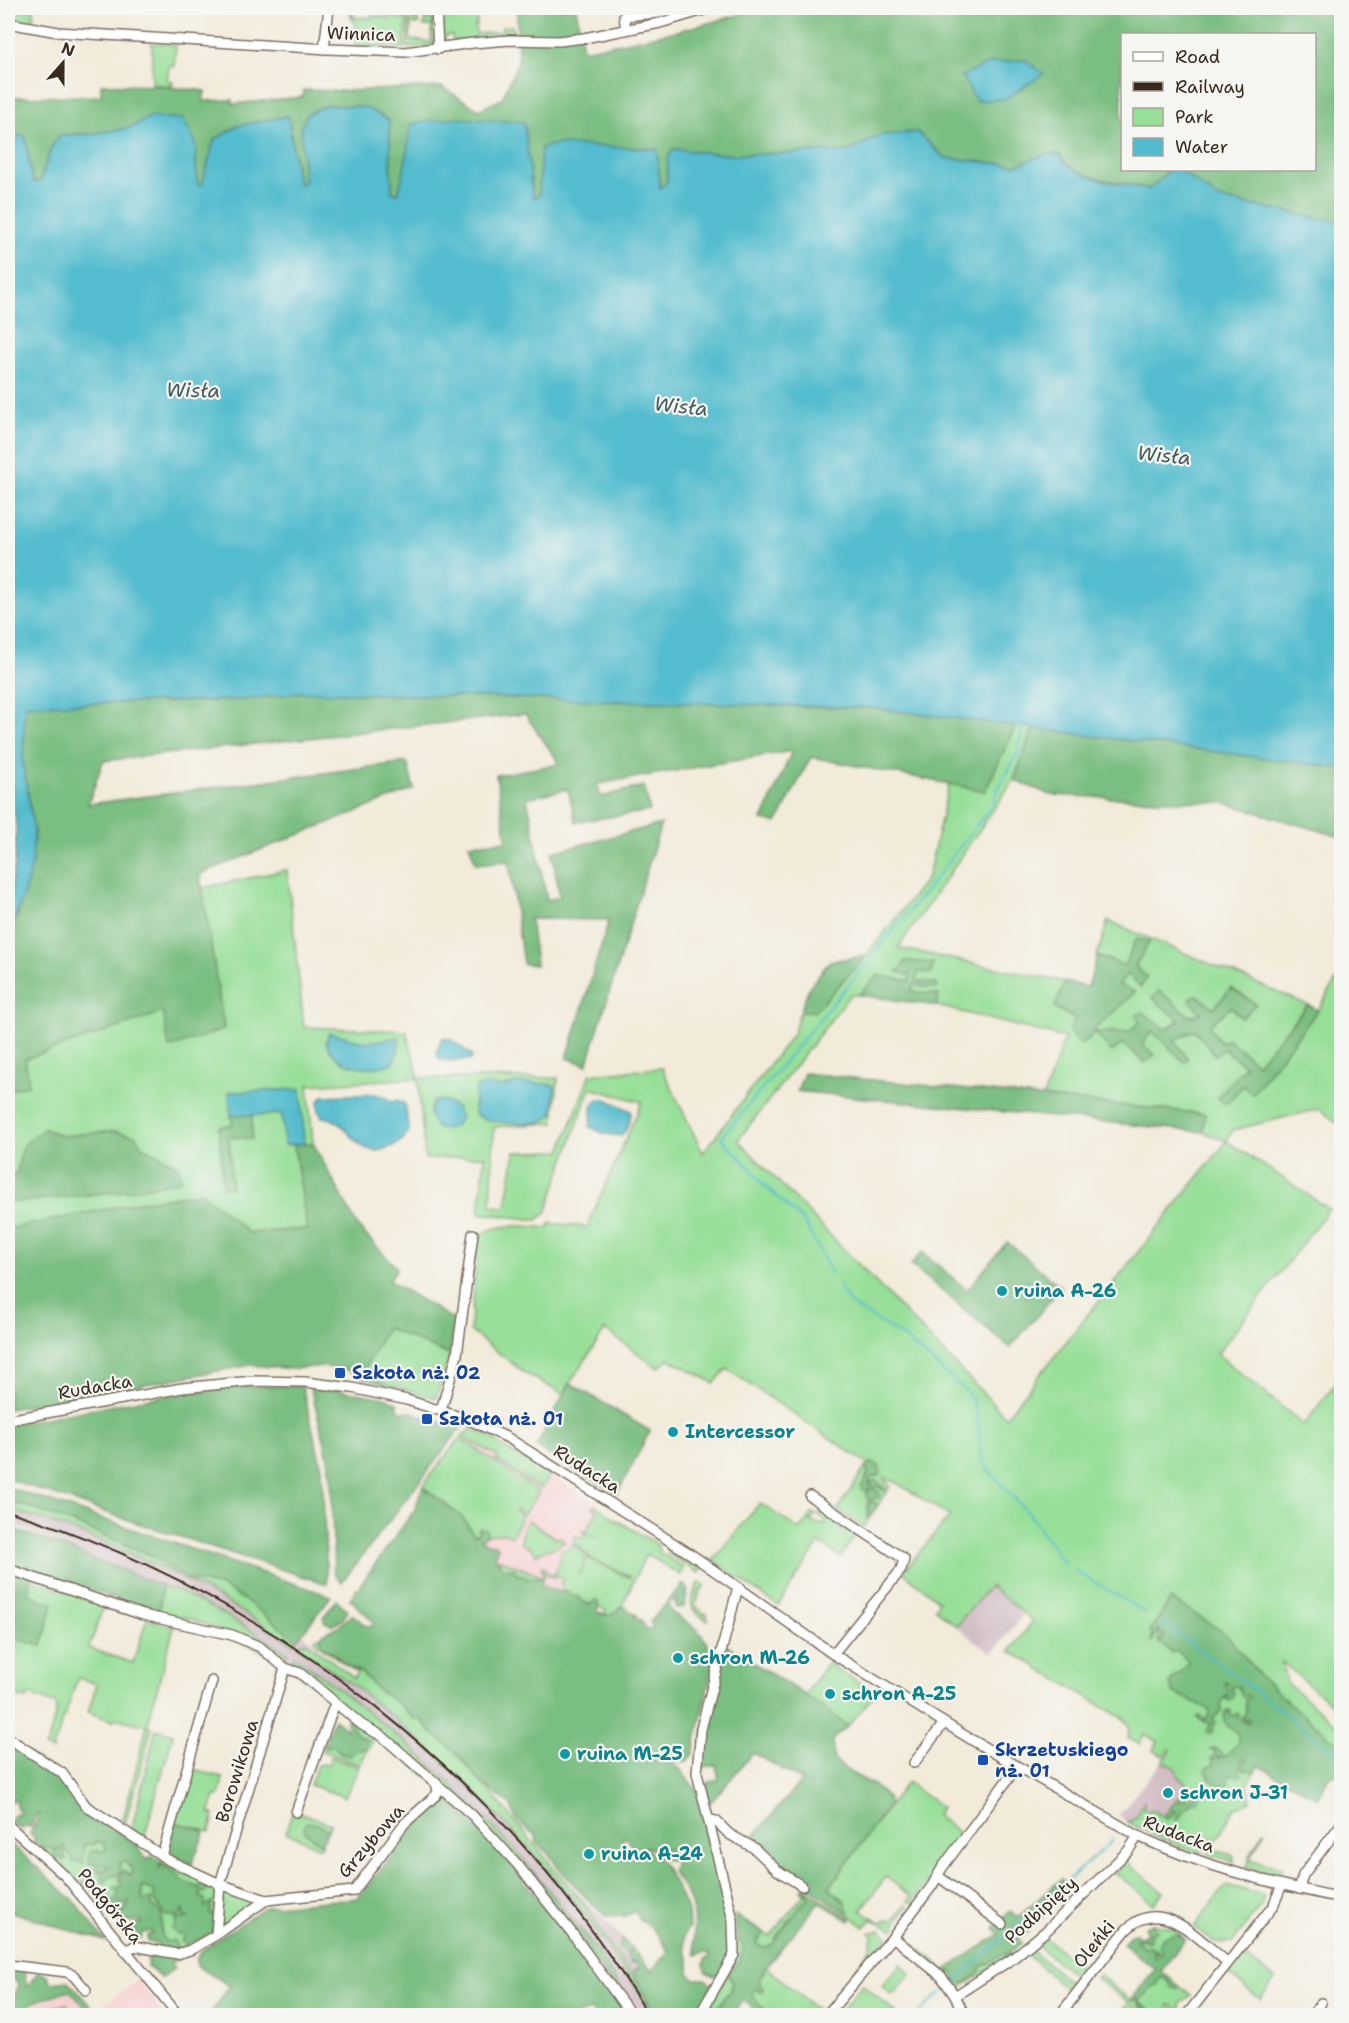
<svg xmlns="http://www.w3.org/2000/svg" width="1349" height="2023" font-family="'Shantell Sans',sans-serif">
<rect width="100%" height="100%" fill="#f6f6f2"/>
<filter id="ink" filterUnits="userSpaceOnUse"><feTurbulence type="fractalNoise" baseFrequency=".0167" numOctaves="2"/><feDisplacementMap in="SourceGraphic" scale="12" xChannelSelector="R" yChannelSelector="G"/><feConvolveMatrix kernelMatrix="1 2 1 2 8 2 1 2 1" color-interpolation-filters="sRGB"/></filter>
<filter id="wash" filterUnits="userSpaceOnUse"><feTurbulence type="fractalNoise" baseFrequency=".008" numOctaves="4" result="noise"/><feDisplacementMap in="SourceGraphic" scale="24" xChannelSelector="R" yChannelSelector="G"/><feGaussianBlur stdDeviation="1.35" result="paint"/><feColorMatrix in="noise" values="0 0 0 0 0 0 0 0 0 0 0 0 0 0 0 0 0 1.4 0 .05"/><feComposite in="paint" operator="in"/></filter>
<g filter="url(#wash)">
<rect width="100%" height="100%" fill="#f2ebda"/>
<g fill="#f7d0d0">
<path d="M471,1430L496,1440L500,1446L546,1472L598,1506L618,1521L646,1554L623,1603L596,1592L588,1611L502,1579L424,1487Z"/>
<path d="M138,1981L165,2015L10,2016L9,2013L70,1992L93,2012Z"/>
</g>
<g fill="#d2bec5">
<path d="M8,1505L101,1538L302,1633L321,1651L422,1733L489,1797L585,1902L612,1927L651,1971L658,2015H635L550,1904L435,1773L319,1679L273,1647L177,1596L18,1526L16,1533L8,1530Z"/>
<path d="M989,1586L1023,1614L992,1654L956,1626Z"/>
<path d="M1176,1744L1216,1773L1162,1840L1118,1816Z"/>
</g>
<g fill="#98df99" stroke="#6a845c" stroke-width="1.5" fill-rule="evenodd">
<path d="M8,8L26,10L34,8L33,20L29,24L8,19Z"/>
<path d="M352,8H354L353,17L370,18L371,16L381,15V17L387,18L388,15L397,16V18L402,19L404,8H408L404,48L355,46L356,24L351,17Z"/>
<path d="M438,8H449L450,16L460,15L459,9L487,8V15H477V25H475L476,34L502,32V27L512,26L514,34L453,41L452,35L445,36V42L440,43Z"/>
<path d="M417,18L419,24H411L410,40L431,42L432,26H424L425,19H433L434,45L407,48L409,20Z"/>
<path d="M152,43L176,45L174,66H169L167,80L173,81L172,86L152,84Z"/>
<path d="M1016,725L1033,728L1014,780L898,948L1065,982L1055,1007L1075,1020L1081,1044L1096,1033L1112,1052L1123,1043L1145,1063L1142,1044L1152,1031L1188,1059L1174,1040L1195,1030L1215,1055L1224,1049L1245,1066L1218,1098L1243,1086L1252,1094L1318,1010L1341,973V1126L1319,1109L1233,1130L1227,1141L1329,1209L1217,1354L1304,1425L1341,1376V1712L1282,1662L1286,1682L1341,1729V1776L1339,1774L1329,1776L1318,1798L1258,1765L1247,1785L1251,1801L1235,1808L1212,1849L1232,1855L1234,1858V1862L1208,1854L1207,1850L1213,1843V1838H1204L1202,1844H1199L1203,1849L1201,1853L1170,1843V1838H1167L1165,1841L1126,1821L1131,1822L1133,1818H1136L1144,1802L1145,1809L1148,1811L1151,1809L1167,1819L1173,1811L1176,1812L1189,1807L1194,1796L1191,1799L1179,1801L1178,1798L1186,1788L1185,1783L1177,1776C1178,1767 1170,1765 1163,1762L1171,1750L1169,1749L1163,1756L1153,1750L1158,1742L1145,1734L1139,1744L1128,1738L1129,1726L1124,1719L1010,1651L1033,1621L990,1586L956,1626L935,1608L939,1601L903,1572L950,1516L894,1481L888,1480L886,1477L883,1478L890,1486L878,1505L872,1502V1490L868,1486L869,1483L885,1489L874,1481L870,1482L871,1477L878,1476L871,1463L868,1464L727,1369L714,1383L669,1359L658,1368L605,1330L570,1383L564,1395L525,1373L470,1331L479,1236C499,1221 525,1227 549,1228L550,1223L587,1227L642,1102L590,1088L546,1213L537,1220L479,1213L485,1156L425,1159L418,1078L308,1085L313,1143L304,1144L301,1089L231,1116L234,1126L219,1127L223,1187L231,1188L229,1137L252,1138V1115L283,1114L284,1145H294L307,1229L249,1233L202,1193L145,1201L8,1229V1203L126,1191L179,1166L114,1131L63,1136L45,1129L22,1148L17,1173L8,1176V1090L29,1084L25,1059L163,1012L224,1029L202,888L287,870L304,1027L406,1031L419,1078H558L554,1123L494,1127L491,1206L506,1207L515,1152L561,1151L590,1074L662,1068L703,1153L793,1034L800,1012L815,1010L866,956L928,877L949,784L985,791ZM933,963L917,972V982L937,983L913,986L911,991L938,995L937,1006L1065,1038L1043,1097L1205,1114L1203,1132L1227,1141L1006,1417L738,1140L850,995H859L878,975L909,982L911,975Z"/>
<path d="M1108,921L1308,1005L1257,1064L1228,1039L1221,1044L1209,1026L1231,1007L1256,1004L1231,988L1214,1008L1196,995L1190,999L1202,1013L1191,1017L1153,998L1180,1020L1165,1029L1140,1022L1128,1032H1091L1134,993L1118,985L1134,966L1150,941L1136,939L1125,966L1097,956Z"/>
<path d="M387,1328L450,1355L436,1398L360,1377Z"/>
<path d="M471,1429L495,1439L500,1446L550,1475L541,1489L496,1460L498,1457L495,1455L465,1438L463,1440L539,1492L524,1514L517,1509L515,1510L522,1515L512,1536L505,1533L488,1535L485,1529L479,1528L478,1534L474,1535L462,1517L422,1486L464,1433L467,1434Z"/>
<path d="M865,1468L868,1472L865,1480L869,1491L867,1509L870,1511L867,1517L869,1519L863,1527L837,1510Z"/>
<path d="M8,1503L22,1505L73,1523L151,1555L187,1579L223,1587L248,1602L297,1640L294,1644C263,1625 232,1604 199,1587C139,1555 73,1528 8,1509Z"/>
<path d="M760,1503L800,1530L812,1513L816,1515L810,1521L825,1525L824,1519L818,1514L825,1511L840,1521L838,1525L846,1531L851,1528L857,1532L841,1557L819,1543L778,1606L713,1560Z"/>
<path d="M596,1505L618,1521L657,1544L661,1554L683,1567L681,1575L646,1554L622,1606L614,1614L604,1616L606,1610L599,1607L598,1602L588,1604L570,1595L569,1592H565L560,1583L563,1579L558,1575L555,1578L544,1574L543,1575L541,1566L545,1567L544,1571L554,1575L561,1557L560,1556L562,1550H567L573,1544L587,1557L579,1575L587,1558L630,1578V1576L593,1560L573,1541L576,1536L581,1539L585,1533L596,1538L580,1529L586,1531L598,1511L593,1507Z"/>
<path d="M528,1520L557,1539L559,1537L563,1539L565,1543L561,1542L559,1546L539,1552L537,1555L530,1547L520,1543L523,1536L521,1535Z"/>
<path d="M671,1547L701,1567L699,1573L667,1553Z"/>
<path d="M498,1559L543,1577L542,1579L536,1577L531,1579L523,1575H517L515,1570L503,1568Z"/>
<path d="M30,1579L104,1605L89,1648L133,1663L147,1619L174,1627L147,1726L152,1727L124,1827L116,1822V1820L122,1823L147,1726L115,1718L113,1721L88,1712L97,1684L78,1678L52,1751L44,1747L48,1742L57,1708L55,1704L29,1695L27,1699L8,1694V1615L10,1587L14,1586L15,1638Z"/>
<path d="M700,1582L705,1585L701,1592L699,1591L697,1594L699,1595L697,1602L695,1603V1606L698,1607L696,1609L698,1611L701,1610L703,1615L705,1613L707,1614L708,1620C687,1612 688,1599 700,1582Z"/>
<path d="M162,1586L170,1590L173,1588L224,1614L288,1653L284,1663L215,1628L185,1617L173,1619L159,1614Z"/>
<path d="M321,1636V1644L351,1668L361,1672L379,1691L398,1703L414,1719C425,1719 425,1726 431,1732C438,1739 447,1743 454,1750C467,1762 474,1778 488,1789L585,1905L604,1937L640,1986L655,2015L578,1905L524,1843L466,1783L409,1731L352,1684L298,1647L302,1643L307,1642L354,1678L357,1673L316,1643L315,1639Z"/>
<path d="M295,1656C365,1708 433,1762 493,1827C507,1841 521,1855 533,1871L529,1874L496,1836L361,1720L288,1666Z"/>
<path d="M827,1663L876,1693L848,1726L805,1695Z"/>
<path d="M351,1719L375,1735L360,1765L322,1751L323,1748L333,1745L342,1754L359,1737L353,1730Z"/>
<path d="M156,1729L173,1734L144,1838L131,1831Z"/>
<path d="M330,1757L359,1767L345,1797L310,1785L317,1765L329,1764Z"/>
<path d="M190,1768L223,1778L219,1796H215L209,1813L214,1814L210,1832L174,1822Z"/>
<path d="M907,1782L941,1807L936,1815L963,1836L930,1882L928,1881L912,1903L908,1901L911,1896L886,1877L861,1910L880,1922L894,1919L906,1904L908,1906L895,1925L896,1927L894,1930L872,1919L864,1927L849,1914L844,1900L829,1888Z"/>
<path d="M293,1810L331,1824L328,1830L317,1824L305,1832L321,1844L319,1848L286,1832Z"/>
<path d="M1264,1830L1265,1831L1250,1859L1282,1868L1280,1874L1284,1875V1878L1247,1867L1250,1856Z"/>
<path d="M96,1842L105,1843L108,1871L98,1868L106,1881L108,1877L118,1875L121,1872L120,1863L124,1861L133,1870L131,1877L124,1872C123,1884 120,1893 121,1905L129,1900L123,1915L103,1890L99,1897L86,1882L79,1887L60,1865L43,1850L49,1847L55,1851L56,1859L59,1856L66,1859L61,1850L58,1851L57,1848L63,1846L83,1863L84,1844Z"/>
<path d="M162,1862L216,1886L214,1915L210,1916L211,1902L205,1907L200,1897L201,1892L199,1888L181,1881L163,1865L160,1869L158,1868Z"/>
<path d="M1126,1862L1163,1892L1154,1904L1115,1873Z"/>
<path d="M1226,1885L1263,1895V1902L1233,1942L1215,1943L1194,1927Z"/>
<path d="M142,1887L154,1890L186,1906L190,1918L178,1935L182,1933L186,1937L181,1941L187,1945L179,1950C159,1940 161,1936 162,1915L142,1900Z"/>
<path d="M223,1890L255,1900V1902L225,1925L220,1922Z"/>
<path d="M805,1893L810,1896L779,1933L773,1944L765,1947L758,1946L755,1943L764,1933L770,1937Z"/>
<path d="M917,1912H918L908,1926L910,1942L934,1960L947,1974C959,1967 975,1971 987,1963L989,1964L1005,1951L1007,1954L1004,1960L962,1987H955L909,1945L905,1927Z"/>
<path d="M1153,1924L1174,1929L1182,1936L1175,1934L1161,1955L1156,1958L1153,1952L1158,1951L1144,1947L1136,1940L1149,1938Z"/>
<path d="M880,1930L889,1937L851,1982L847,1980L871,1947L872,1935L869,1933Z"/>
<path d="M737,1938L743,1945C743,1959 738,1965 728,1974L732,1981L731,1991L726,1995L714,2014L704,2016C719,1991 733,1967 737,1938Z"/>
<path d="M1045,1938L1084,1969L1077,1978L1037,1945Z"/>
<path d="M1031,1950L1072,1984L1068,1990L1026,1954Z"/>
<path d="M1242,1954L1275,1979L1260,1999L1228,1974Z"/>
<path d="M901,1964L911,1974L892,1995L882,1986Z"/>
<path d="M766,1967L820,2012L838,1990L842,1993L824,2016L772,2015L759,2005L752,1994L755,1988L761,1992L758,1982Z"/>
<path d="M1099,1975L1133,2002L1136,1998L1140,2007L1151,2015H1144L1133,2006L1125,2015H1119L1129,2003L1096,1978Z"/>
<path d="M1165,1977L1177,1988L1179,1986L1191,1995L1184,2001L1181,2002L1180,2008L1173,2012V2005H1168L1173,2015H1157C1151,2010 1143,2007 1139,2001L1150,1988L1157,1985L1160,1978Z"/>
<path d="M862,1984L899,2015H838Z"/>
<path d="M67,2004L71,2015H26Z"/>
</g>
<g fill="#7abe81" stroke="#5a7450" stroke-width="1.5">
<path d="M517,8H576L583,50C643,40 703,26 762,8H1341V222L1219,199L1179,170H1314V34H1122V170H1170L1150,189L1088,176L1046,155L1016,165L945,158L917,132L881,135L849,151L732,155L673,149L668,158L667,182L660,188L657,149H541L539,195L533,198L524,123L404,170L399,194L392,192L389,120L301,127L305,184L298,183L288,116L202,185L197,184L195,141L150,117L129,128L91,134L60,135L51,148L40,182H33L25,136H8V97L101,96V84L158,86L205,91L203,101L233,100V104L303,97L304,90L343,91L442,87L479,110L502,99L518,62Z"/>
<path d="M304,692L874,708L1016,725L985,791L811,757L777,823L762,820L792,751L597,784L601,797L644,786L650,811L576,822L568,789L527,798L547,900L560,897L552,852L661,824L587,1065L567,1058L609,920L530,919L536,965L523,964L509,861L476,864L469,844L507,841L496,775L560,764L525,714L103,761L88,804L407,762L414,789L200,874L224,1029L169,1048L163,1012L25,1059L29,1085L8,1090V941L18,914L34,832L23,762L25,705L243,700Z"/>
<path d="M1033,728L1341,768V837L1225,803L1051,795L1014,780Z"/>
<path d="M1136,939L1150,941L1135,966L1147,977L1141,987L1128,974L1119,985L1135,992L1092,1032H1128L1140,1022L1136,1015L1143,1012L1165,1029L1180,1021L1152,998L1159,991L1191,1017L1201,1013L1189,999L1196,995L1214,1008L1231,988L1256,1004L1242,1018L1231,1007L1209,1026L1221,1043L1228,1039L1257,1064L1308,1005L1318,1010L1252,1094L1243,1086L1225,1104L1217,1098L1245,1066L1224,1049L1215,1055L1195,1030L1174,1040L1188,1059L1184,1062L1152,1031L1142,1044L1155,1055L1145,1063L1123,1043L1112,1052L1096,1033L1081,1044L1069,1031L1075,1019L1055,1007L1065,982L1088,987L1097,956L1125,966Z"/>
<path d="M866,956L815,1011L800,1012L809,987L830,961Z"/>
<path d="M906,961L933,963L932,973L918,972L917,982L937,983V988L913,986L911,991L939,995L937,1006L859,995L878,975L909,981L910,975L897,972Z"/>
<path d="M804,1073L1205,1114L1203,1132L797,1091Z"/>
<path d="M252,1115V1139L229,1137L231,1188L223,1187L219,1127L233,1125L231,1116Z"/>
<path d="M44,1129L63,1136L114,1131L137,1136L141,1146L179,1167L181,1181L126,1191L8,1203V1176L17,1173C22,1145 20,1145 44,1129Z"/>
<path d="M313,1143L359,1228L397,1268L389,1281L454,1320L450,1355L387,1328L360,1377L347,1370L321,1366L293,1369L251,1365L8,1409V1229L145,1201L202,1193L249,1233L307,1229L294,1145Z"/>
<path d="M1007,1242L1061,1287L1010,1348L911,1265L922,1252L967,1290Z"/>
<path d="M570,1383L650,1431L617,1494L536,1447Z"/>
<path d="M242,1386H302L322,1468L327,1584L131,1521L8,1479V1425L162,1396Z"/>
<path d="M310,1386L387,1398L398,1404L397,1408L402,1412C413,1410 424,1418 435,1421C444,1423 452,1423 460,1425V1429L342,1582L334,1574L331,1475L326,1447Z"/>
<path d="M874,1463L879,1466L880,1473L878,1476L871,1477L870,1482L877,1481L885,1489L883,1490L880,1489L879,1486L873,1487L869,1483V1488L876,1490L880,1494L878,1498L872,1499V1502L878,1505L869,1519L867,1514H870V1512L867,1509L869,1504L866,1494L869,1490H863L861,1487L867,1478L868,1472L865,1468L868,1464Z"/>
<path d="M423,1487L462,1517L474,1535L478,1534L479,1528L485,1529L488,1535L481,1538C485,1544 487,1545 495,1544L498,1547L494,1557C499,1560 500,1566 506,1570L511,1568L515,1570L517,1575H523L528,1579L540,1577L542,1579L541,1583C551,1591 558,1592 569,1592L570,1595L579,1597L584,1603L591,1605L595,1600L598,1602L599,1607L597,1612C609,1618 614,1615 622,1606L637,1615L634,1617L641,1620L647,1630L652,1629V1625L650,1622L683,1584L688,1589L684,1607L676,1608L675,1603L678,1600L677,1599L671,1601L668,1605L672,1613L696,1628L707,1642L713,1663L693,1754L687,1761H674L661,1750L654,1753L653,1759L658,1762L674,1764L679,1768L697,1791L731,1932L729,1953L722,1972L714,1976L707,1972L704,1965L705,1959L710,1957L708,1953L704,1952L696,1955C691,1937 696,1924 692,1906C689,1894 679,1882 672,1871L675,1861L661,1858L657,1854V1852L664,1853V1856L667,1855L668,1850L633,1847L626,1837L623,1839L624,1849L649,1851L662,1863L674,1882L688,1912L689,1926L684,1935L685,1950L689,1959V1974L695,1979H705L712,1985L696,2015H655L633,1972L635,1970H638V1966L634,1961L631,1964L626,1956L630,1951H627L626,1953L620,1949L619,1946L623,1939L652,1971L668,1951C663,1941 652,1925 641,1921L635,1911L625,1916L607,1917C588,1901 572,1883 557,1865C550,1856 547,1850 537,1844L536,1835C524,1830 513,1817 511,1805L478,1780L455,1751L429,1731L427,1725L420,1719H414L398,1703L379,1691L361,1672L351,1668L321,1644V1636C327,1631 333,1629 340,1625C345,1622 347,1618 353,1615L366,1626H373L374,1623L368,1616L350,1599L414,1511Z"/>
<path d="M8,1488L16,1490L331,1596L297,1640L248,1602L223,1587L187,1579L151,1555L73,1523L22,1505L8,1503Z"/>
<path d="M8,1528L40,1538L162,1586L159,1614L32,1569L28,1594L53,1604L42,1646L15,1639L14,1586L8,1584Z"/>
<path d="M1171,1599L1225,1633L1260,1676L1286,1700L1341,1746V1776L1339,1774L1329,1776L1318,1798L1258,1765L1255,1771L1244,1770L1243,1767L1246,1761L1245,1759L1241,1762L1242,1766L1238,1769L1242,1774L1239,1776L1230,1775L1228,1784C1217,1787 1209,1780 1206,1770L1208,1767L1214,1765L1211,1758L1219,1759L1221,1757L1214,1756L1215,1751L1210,1749L1214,1748L1221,1752L1224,1757L1228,1755L1239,1741V1734C1231,1728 1222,1726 1225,1713L1229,1710L1231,1711L1230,1714L1234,1716L1237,1713L1239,1714L1238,1717L1248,1724V1718L1245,1720L1242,1717L1246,1713L1245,1699L1249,1698L1247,1695L1243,1696L1239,1689V1686L1232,1687L1225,1682L1227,1689H1232L1234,1692L1232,1699L1229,1701L1226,1699L1228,1695H1226L1221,1703V1712L1213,1718L1216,1723L1214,1725L1211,1734H1208L1206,1732L1211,1723L1201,1721L1197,1718L1199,1716L1205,1720L1209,1715V1709L1173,1692L1170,1683C1174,1672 1187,1672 1188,1661L1177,1651L1171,1653L1160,1641L1159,1643L1158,1639H1162L1165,1634L1159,1636L1158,1635L1160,1630H1158L1152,1642L1151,1638L1153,1636L1150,1631Z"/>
<path d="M337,1600L348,1611L342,1620L331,1625L324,1621V1616Z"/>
<path d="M725,1645L805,1695L848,1726L832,1740L834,1760L851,1773L872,1784L887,1797L889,1805L829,1888L844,1901L849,1914L773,1864L751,1839L802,1780L753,1753L710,1803L706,1794L707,1783L719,1780L716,1765L703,1767L701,1765L703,1733Z"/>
<path d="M347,1716L351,1719C353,1731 356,1736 368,1740L364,1749L357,1750L350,1756L342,1754L333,1745L323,1748L334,1719L347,1729Z"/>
<path d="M8,1745L21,1749L57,1774L82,1810L139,1846L138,1849L146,1860L153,1856L162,1862L158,1868L163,1865L179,1875L181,1881L199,1888L200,1885L209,1888L206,1892H201L200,1897L205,1899V1907L212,1902L210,1915H214L213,1933L187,1945L181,1941L185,1937L182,1934L178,1935L172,1929L176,1925V1919L188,1918L182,1915L184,1908L178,1917L166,1916L154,1900V1890L142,1887V1900L151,1899L153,1908L157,1909L162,1915L161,1933L166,1943L173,1940L179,1950L160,1948L157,1943L148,1942L147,1936L152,1933L151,1931L142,1933L141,1938H133V1924L141,1923L139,1920L119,1923L99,1897L103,1890L124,1914L129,1901L121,1905L115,1899L119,1892L114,1888L122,1886L119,1878L124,1871L131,1876L133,1870L124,1861L120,1863L121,1872L118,1875L109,1877L106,1882L102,1881L103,1875L97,1872V1868L107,1871L108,1866L89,1863L90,1851H106L105,1843L96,1842L93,1845L85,1844L83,1863L73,1862L70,1853H67L63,1846L57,1848L58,1851L61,1849L67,1859L63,1861L59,1856L55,1859L53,1857L55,1850L49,1847L43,1850L34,1842L35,1838L30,1834L40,1814L35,1816L31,1827L25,1826L22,1830L9,1820L16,1814L19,1815L20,1812L16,1806L17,1801L11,1800L8,1813Z"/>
<path d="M1194,1790L1200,1793L1199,1801L1196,1803L1192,1802L1178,1819L1175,1817L1176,1812L1173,1811L1170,1818L1166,1819L1164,1816L1178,1798L1179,1801L1186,1798L1191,1799L1194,1796Z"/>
<path d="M442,1794L498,1848L628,2015H595L591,2010L575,2016H261L257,2013V2016L208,2015C217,2008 222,1995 230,1986L197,1966L196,1960L201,1951L265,1907L358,1898Z"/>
<path d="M174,1822L205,1831L192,1864L172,1857L165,1853Z"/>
<path d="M308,1822L317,1824L328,1830L321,1844L305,1832L304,1826Z"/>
<path d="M8,1841L74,1901L105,1941L8,1911Z"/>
<path d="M533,1871L591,1942L622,1990L618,1992L529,1874Z"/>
<path d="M1061,1879L1065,1891L1046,1908L1048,1911L1036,1923H1030V1930L1022,1937L1018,1936L1019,1941L1022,1943L1009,1953L1011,1956L1004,1960L1003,1958L1007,1954L1005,1952L988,1964L987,1963L981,1967V1970L966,1983H958L952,1971L947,1974L944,1971L1000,1934L994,1928L1010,1911L1018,1917Z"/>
<path d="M803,1888L851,1918L850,1921L819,1902L766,1967L758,1981L763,1988L762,1992L755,1988L752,1994L759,2005L772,2015H763L743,2000L731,2015L713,2016L726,1995L731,1991L732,1981L728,1974C738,1965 743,1959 743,1946L737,1938L735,1915L764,1933L756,1943L758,1946L765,1947L773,1944L779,1933L809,1896L801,1890Z"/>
<path d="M1153,1924V1927L1157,1930L1150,1934V1941L1146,1942L1144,1938L1141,1940L1137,1938L1136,1940L1144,1947H1150L1158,1951L1159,1953L1153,1952L1156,1958L1161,1955L1162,1951L1158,1944L1163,1937L1175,1934L1185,1939L1161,1971L1179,1986L1177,1988H1172C1168,1982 1169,1977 1160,1978L1157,1985L1150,1988L1147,1994L1139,2001C1142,2007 1151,2010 1157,2016C1146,2016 1140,2007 1137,1998L1133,2002L1131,2000L1155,1969L1123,1944L1131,1934L1136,1933L1141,1937L1143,1934L1148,1933L1144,1927Z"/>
<path d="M157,1954L178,1959L171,1964L175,1968L161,1978L147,1966L149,1956Z"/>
<path d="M8,1967L24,1971L27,1987L38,1972L48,1975L50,1983L68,1981L100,2015H93L69,1990L29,2004L27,2012L18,2008L8,2012V2003H10L19,1986L8,1970Z"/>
</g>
<g fill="#52bcce" stroke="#467376" stroke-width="1.5">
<path d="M1025,60L1044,74L1005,99L976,101L962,76L990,63Z"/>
<path d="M326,105L365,107L389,120L392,192L398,194L404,170L411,124L454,118L524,122L533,198L539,195L541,148L556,144L657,149L660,188L667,182L668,158L673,149L732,155L849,151L881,135L917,132L945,158L1016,165L1046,154H1059C1077,182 1120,183 1150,189L1170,170H1179L1219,199L1341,222V768L874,708L304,692L243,700L25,705L23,762L34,832L32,867L8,941V901L15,862L16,825L8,763V136H25L33,182H40L51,148L60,135L91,134L129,128L150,117L183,119L195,141L197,183L202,185L214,140L237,126L288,116L298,183H304L301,127L307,114Z"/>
<path d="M329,1033C340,1033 350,1040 361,1041C374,1043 386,1039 399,1037L398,1052L392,1064C369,1071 336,1069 326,1042Z"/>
<path d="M442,1038L450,1039L472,1055L471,1060L447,1061L439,1059L437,1052Z"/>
<path d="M518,1083L548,1084L555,1086L553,1114C549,1117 546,1120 541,1122C527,1125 487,1123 476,1115L474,1107L476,1087L488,1085L500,1087Z"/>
<path d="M301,1089L304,1144L284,1145L282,1114L231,1116L229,1092Z"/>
<path d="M375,1094L385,1097L392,1102L398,1100L405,1104L409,1131C402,1142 400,1143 388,1148C355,1162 351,1118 322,1117L319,1112L318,1102L323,1096Z"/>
<path d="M598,1099H606L631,1111C631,1121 628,1129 621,1136L605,1134L590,1127L593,1104Z"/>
<path d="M442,1100L455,1106L461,1117C457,1128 449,1129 438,1129C429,1119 428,1113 433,1101Z"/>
</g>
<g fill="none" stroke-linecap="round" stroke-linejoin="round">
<g stroke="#52bcce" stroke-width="2">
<path d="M832,1274L804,1222L764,1185L740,1157L721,1138L925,892L994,803L998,789L1019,751L1022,725"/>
<path d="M838,1284L850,1304L901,1335L968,1393C985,1417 973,1444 987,1469L1030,1515L1065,1565"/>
<path d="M1074,1570L1146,1613"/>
<path d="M1162,1623L1256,1691L1342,1759"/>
<path d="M952,1983L1113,1840"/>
<path d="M852,2011L857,2016"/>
<path d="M916,2016L942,1992"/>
</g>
</g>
</g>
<g filter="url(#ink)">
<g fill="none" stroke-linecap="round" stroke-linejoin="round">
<defs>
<g id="minor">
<path d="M436,8L438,49"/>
<path d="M8,23L58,32L328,49L405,52L473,43L509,40L559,41L584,38L660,23L711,8"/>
<path d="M626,30L624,16L658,13L674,8"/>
<path d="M324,49L329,8"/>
<path d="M441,1410L457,1355L473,1234"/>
<path d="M8,1420L182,1388L253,1381L305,1382L352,1388L407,1400L469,1420L508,1438L692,1555L833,1654L972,1740L1138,1836C1201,1866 1273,1884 1342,1898"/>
<path d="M810,1496L904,1559L901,1570L833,1654"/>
<path d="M11,1570L143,1615L232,1635L260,1647L285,1668L300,1673L362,1725L382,1736L472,1815L517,1864L572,1933L632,2016"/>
<path d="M8,1738L62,1773L86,1806L170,1861L220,1884L266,1900L354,1891L404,1824L436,1795L438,1791L436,1782"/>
<path d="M914,1763L944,1723"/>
<path d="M296,1812L335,1703"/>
<path d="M709,1821L712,1820L716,1821L729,1834L754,1848L777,1870L802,1886"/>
<path d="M8,1825L65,1876L179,2016"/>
<path d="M162,1856L212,1681"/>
<path d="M938,1876L1002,1924"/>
<path d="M1299,1889L1303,1875L1342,1823"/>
<path d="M216,1935L266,1900"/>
<path d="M893,1937L941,1976L955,1996L965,2016"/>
<path d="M126,1952L134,1946L177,1954L190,1950L216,1935L220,1884L285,1668"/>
<path d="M8,1965L67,1972L74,1976L86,1990"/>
<path d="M955,1996L1012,1959L1046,1931L1128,1851L1138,1836"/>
<path d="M699,2016L734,1955L733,1920L697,1773L701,1729L738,1587"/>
<path d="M826,2016L893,1937L932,1886L942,1868L1017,1767"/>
<path d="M1059,2016L1126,1930C1161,1894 1199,1940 1227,1962"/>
<path d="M1186,2016L1273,1906L1282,1885"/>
<path d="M1312,2016L1321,2003"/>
</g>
</defs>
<use href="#minor" stroke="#7b6e60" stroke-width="12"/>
<use href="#minor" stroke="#fff" stroke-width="9"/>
<path stroke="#3b2a1e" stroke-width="2" d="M8,1511C273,1594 505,1778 649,2016"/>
</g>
</g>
<g fill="#0f9aa8" stroke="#f6f6f2" stroke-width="2">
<circle cx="1002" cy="1291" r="6"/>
<circle cx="673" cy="1432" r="6"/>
<circle cx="678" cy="1658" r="6"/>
<circle cx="830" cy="1694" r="6"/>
<circle cx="565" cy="1754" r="6"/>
<circle cx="1168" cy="1793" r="6"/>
<circle cx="589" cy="1854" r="6"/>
</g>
<g fill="#1a4fb4" stroke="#f6f6f2" stroke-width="2">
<rect x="334" y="1367" width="12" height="12" rx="3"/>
<rect x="421" y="1413" width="12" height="12" rx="3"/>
<rect x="977" y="1754" width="12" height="12" rx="3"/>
</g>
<g text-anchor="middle" stroke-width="4.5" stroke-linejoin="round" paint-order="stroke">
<g font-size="18" fill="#3b2a1e" stroke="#f6f6f2">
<text transform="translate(361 34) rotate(2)" y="6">Winnica</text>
<text transform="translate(95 1387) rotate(-10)" y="6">Rudacka</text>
<text transform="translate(587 1469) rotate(32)" y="6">Rudacka</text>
<text transform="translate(237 1771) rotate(-73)" y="6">Borowikowa</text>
<text transform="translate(1179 1834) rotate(21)" y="6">Rudacka</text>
<text transform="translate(371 1841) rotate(-49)" y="6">Grzybowa</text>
<text transform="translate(110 1906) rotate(51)" y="6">Podgórska</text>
<text transform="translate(1041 1910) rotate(-42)" y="6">Podbipięty</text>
<text transform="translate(1094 1944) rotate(-51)" y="6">Oleńki</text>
</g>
<g font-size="18" font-weight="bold" fill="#0d838f" stroke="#f6f6f2" text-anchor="start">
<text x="1014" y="1297">ruina A-26</text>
<text x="685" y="1438">Intercessor</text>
<text x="690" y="1664">schron M-26</text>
<text x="842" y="1700">schron A-25</text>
<text x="577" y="1760">ruina M-25</text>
<text x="1180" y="1799">schron J-31</text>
<text x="601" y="1860">ruina A-24</text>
</g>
<g font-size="18" font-weight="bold" fill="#164399" stroke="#f6f6f2" text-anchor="start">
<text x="352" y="1379">Szkoła nż. 02</text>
<text x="439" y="1425">Szkoła nż. 01</text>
<text x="995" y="1756">Skrzetuskiego<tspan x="995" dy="21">nż. 01</tspan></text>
</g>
<g font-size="20" font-style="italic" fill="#435d5c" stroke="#f6f6f2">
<text transform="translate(193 390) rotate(1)" y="7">Wisła</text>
<text transform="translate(681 406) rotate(6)" y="7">Wisła</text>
<text transform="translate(1164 455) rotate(6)" y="7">Wisła</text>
</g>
</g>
<rect width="1349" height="2023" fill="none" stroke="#f6f6f2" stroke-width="30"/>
<rect x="1121" y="33" width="195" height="138" fill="#f6f6f2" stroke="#aba49d" stroke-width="1.5"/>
<rect x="1133" y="52" width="30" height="9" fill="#ffffff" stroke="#aba49d" stroke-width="1.5"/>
<text x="1175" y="63" font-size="18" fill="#3b2a1e">Road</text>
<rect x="1133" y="82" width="30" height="9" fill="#3b2a1e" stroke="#aba49d" stroke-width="1.5"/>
<text x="1175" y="93" font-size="18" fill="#3b2a1e">Railway</text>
<rect x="1133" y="108" width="30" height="18" fill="#98df99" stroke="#aba49d" stroke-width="1.5"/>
<text x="1175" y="123" font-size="18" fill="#3b2a1e">Park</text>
<rect x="1133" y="138" width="30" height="18" fill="#52bcce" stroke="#aba49d" stroke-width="1.5"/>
<text x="1175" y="153" font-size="18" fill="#3b2a1e">Water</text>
<g transform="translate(63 63) rotate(21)" stroke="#f6f6f2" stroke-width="4.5" paint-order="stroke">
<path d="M0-4.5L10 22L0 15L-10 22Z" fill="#3b2a1e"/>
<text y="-9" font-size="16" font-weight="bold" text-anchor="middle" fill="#3b2a1e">N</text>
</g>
</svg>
